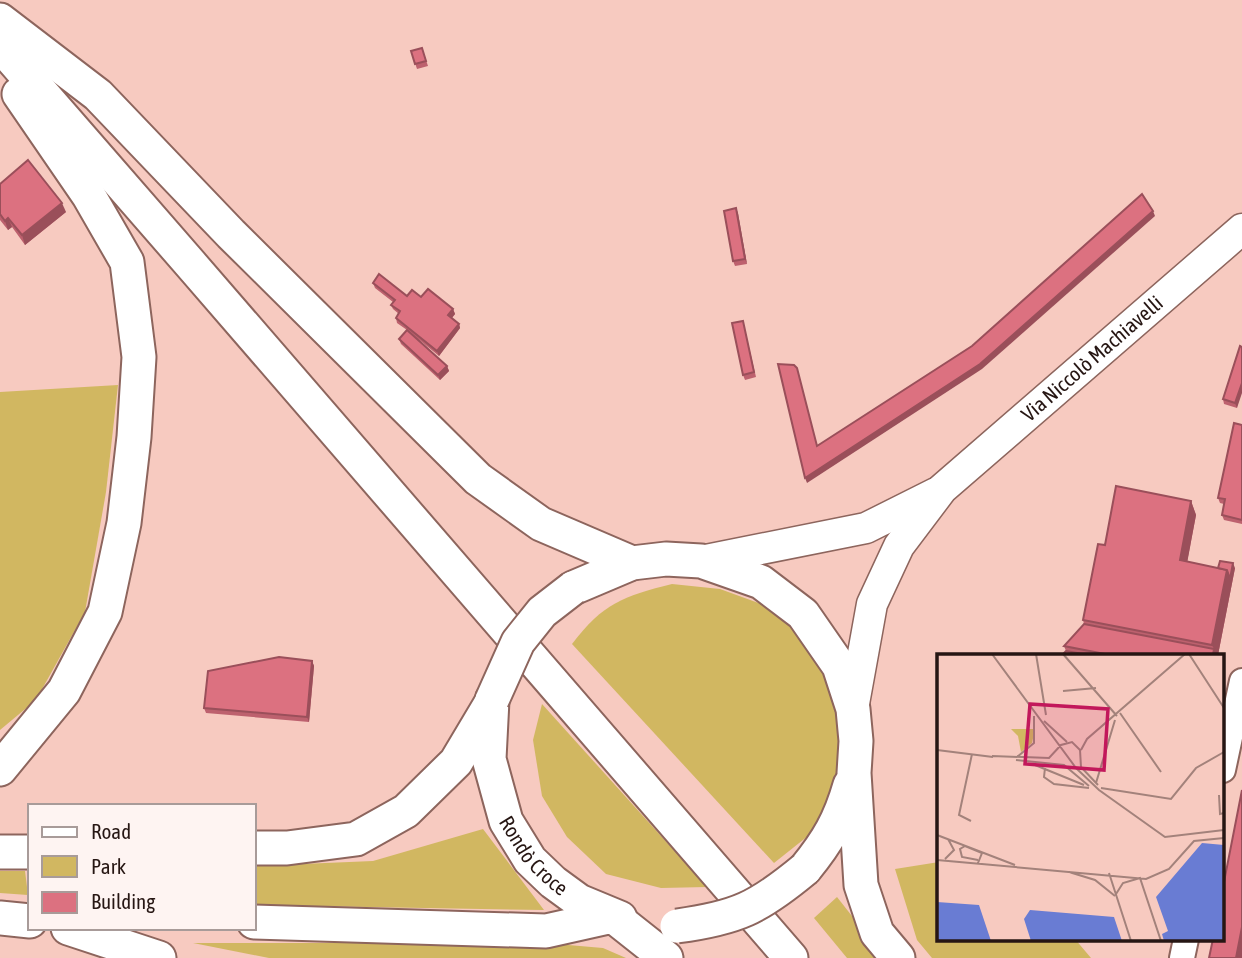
<svg xmlns="http://www.w3.org/2000/svg" width="1242" height="958" font-family="'Asap Condensed',sans-serif">
<rect width="100%" height="100%" fill="#f7cac0"/>
<g fill="#d1b761">
<path d="M118,385L106,492L85,612L36,700L0,730V392Z"/>
<path d="M672,584L720,589L778,610L817,651L837,704L842,776L813,832L774,863L572,644C603,603 624,596 672,584Z"/>
<path d="M542,704L707,887L661,888L606,874L567,837L542,796L533,740Z"/>
<path d="M483,829L544,910L254,905V866L373,861Z"/>
<path d="M939,862V939H1075L1091,958H932L917,940L895,869Z"/>
<path d="M0,871H25L28,895L0,893Z"/>
<path d="M837,897L885,958H847L814,918Z"/>
<path d="M193,943H545L603,948L626,958H269Z"/>
</g>
<g fill="none" stroke-linecap="round" stroke-linejoin="round">
<defs>
<g id="minor">
<path d="M1223,770L1242,681"/>
<path d="M1182,958L1186,939"/>
</g>
<g id="tertiary">
<path d="M701,561L866,528L936,493"/>
<path id="s1" d="M853,709L872,604L899,546L942,489L1242,229"/>
</g>
<g id="secondary">
<path d="M0,20L98,95L231,234L478,479L541,524L632,563"/>
<path d="M0,45C265,348 526,654 791,958"/>
<path d="M573,588L632,563L666,559L701,561L761,582L803,614L839,666L853,709L856,741L854,773L861,885L877,933L898,958"/>
<path id="s2" d="M492,700L489,759L506,821L530,860L553,882L579,901L620,918"/>
<path d="M0,769L64,691L105,612L124,523L134,437L139,357L127,262L89,196L19,94"/>
<path d="M254,848H287L356,839L406,811L456,762L490,705"/>
<path d="M0,852H30"/>
<path d="M805,869C828,841 840,820 850,785"/>
<path d="M0,918L30,921"/>
<path d="M254,922L546,931L613,916L666,958"/>
<path d="M68,928L159,958"/>
</g>
</defs>
<use href="#minor" stroke="#8d655d" stroke-width="28"/>
<use href="#tertiary" stroke="#8d655d" stroke-width="33"/>
<use href="#secondary" stroke="#8d655d" stroke-width="37"/>
<use href="#minor" stroke="#fff" stroke-width="24"/>
<use href="#tertiary" stroke="#fff" stroke-width="30"/>
<use href="#secondary" stroke="#fff" stroke-width="33"/>
<defs>
<g id="secondary-bridge">
<path d="M492,700L518,642L542,612L573,588"/>
<path d="M677,926C737,918 758,908 805,869"/>
</g>
</defs>
<use href="#secondary-bridge" stroke="#8d655d" stroke-width="37" stroke-linecap="butt"/>
<use href="#secondary-bridge" stroke="#fff" stroke-width="33"/>
</g>
<g fill="#bd616e">
<path d="M422,48L428,66L417,69L411,51Z"/>
<path d="M0,184L66,212L25,245L12,227L8,230L0,220Z"/>
<path d="M736,208L747,264L735,266L733,261Z"/>
<path d="M373,283L407,296L421,297L453,309L455,314L452,318L459,324L460,328L439,356L417,338L447,366L449,371L440,380L401,344L399,339L407,330L397,323L396,318L399,314L393,309L391,305L393,302L375,288Z"/>
<path d="M743,321L756,377L745,380L743,375Z"/>
<path d="M1240,346L1237,408L1224,404L1223,399Z"/>
<path d="M1242,425V524L1224,520L1222,515L1224,504L1220,503L1218,498Z"/>
<path d="M1191,501L1196,515L1187,562L1218,568H1235L1218,655H1062L1066,651L1064,646L1084,624L1083,620L1105,545Z"/>
<path d="M312,661L314,666L309,722L206,713L204,708Z"/>
</g>
<g fill="#9a4f5a">
<path d="M62,203L66,212L25,245L22,235Z"/>
<path d="M736,208L738,213L747,264L745,259Z"/>
<path d="M1153,211L1155,216L982,369L807,483L805,478Z"/>
<path d="M8,218L12,227L8,230L5,221Z"/>
<path d="M453,309L455,314L450,320L448,315Z"/>
<path d="M459,324L460,328L439,356L437,351Z"/>
<path d="M447,366L449,371L440,380L438,375Z"/>
<path d="M1242,383V393L1237,408L1235,403Z"/>
<path d="M1191,501L1196,515L1185,574L1180,560Z"/>
<path d="M1233,563L1235,568L1218,655H1213L1214,649L1212,645L1227,570Z"/>
<path d="M312,661L314,666L309,722L307,717Z"/>
<path d="M1242,927V958H1236Z"/>
</g>
<g fill="#dc7180" stroke="#9a4f5a" stroke-width="2">
<path d="M422,48L426,61L415,64L411,51Z"/>
<path d="M28,160L62,203L22,235L8,218L5,221L0,214V184Z"/>
<path d="M1142,194L1153,211L980,364L805,478L778,364L794,365L797,368L817,446L972,346Z"/>
<path d="M736,208L745,259L733,261L724,211Z"/>
<path d="M379,274L407,296L412,290L421,297L428,289L453,309L448,315L459,324L437,351L396,318L400,311L391,305L395,300L373,283Z"/>
<path d="M743,321L754,372L743,375L732,323Z"/>
<path d="M407,330L447,366L438,375L399,339Z"/>
<path d="M1240,346L1242,347V383L1235,403L1223,399Z"/>
<path d="M1234,423L1242,425V520L1222,515L1225,499L1218,498Z"/>
<path d="M1116,486L1191,501L1180,560L1227,570L1212,645L1083,620L1098,544L1105,545Z"/>
<path d="M1220,561L1233,563L1230,579L1227,570L1218,568Z"/>
<path d="M1084,624L1214,649L1213,655H1110L1064,646Z"/>
<path d="M1066,651L1088,655H1062Z"/>
<path d="M279,657L312,661L307,717L204,708L208,671Z"/>
<path d="M1242,790V927L1236,958H1209L1213,939H1223V887Z"/>
</g>
<g text-anchor="middle" stroke-width="5" stroke-linejoin="round" paint-order="stroke">
<g font-size="21" fill="#261613" stroke="#fef4f2">
<text dy="7" stroke="none"><textPath href="#s1" startOffset="441">Via Niccolò Machiavelli</textPath></text>
<text dy="7" stroke="none"><textPath href="#s2" startOffset="168">Rondò Croce</textPath></text>
</g>
</g>
<g transform="translate(937 654)">
<rect width="287" height="287" fill="#f7cac0"/>
<path d="M74,75H98L95,89L84,98L81,82Z" fill="#d1b761"/>
<path d="M265,189L287,191V287H227L225,280L231,277L219,243ZM0,248L42,251L54,287H0ZM93,256L177,263L185,287H94L87,265Z" fill="#697cd3"/>
<path fill="none" stroke="#a3827b" stroke-width="2" d="M55,0L139,114L162,136L228,183L287,176M99,0L109,61M126,0L180,62M252,0L287,54M126,37L159,34M183,59L224,118M107,67L130,88M0,96L56,103M144,96L150,85L248,0M55,102L112,104L124,91L135,88L143,96L144,113L161,131M80,103L97,89V62M79,106L127,111L152,132M98,111L147,131M108,114L107,123L117,130L152,134M159,129L178,66M164,134L234,145L259,114L287,98M282,141L283,160L287,159M34,167L22,161L35,100M0,181L78,211M8,205L17,196L11,185M0,206L209,225L232,215L257,187L287,184M41,209L45,199L28,192L23,195L25,203L41,206M132,218L158,226L178,242M172,219L194,287M179,240L186,229L203,224L224,287"/>
<path fill="#c2185b" fill-opacity="0.15" stroke="#c2185b" stroke-width="3.5" d="M93,50L171,55L167,116L88,110Z"/>
<rect width="287" height="287" fill="none" stroke="#261613" stroke-width="3.5"/>
</g>
<rect x="28" y="804" width="228" height="126" fill="#fef4f2" stroke="#a89b99" stroke-width="2"/>
<rect x="42" y="827" width="35" height="10" fill="#ffffff" stroke="#a89b99" stroke-width="2"/>
<text x="91" y="839" font-size="21" fill="#261613">Road</text>
<rect x="42" y="856" width="35" height="21" fill="#d1b761" stroke="#a89b99" stroke-width="2"/>
<text x="91" y="874" font-size="21" fill="#261613">Park</text>
<rect x="42" y="892" width="35" height="21" fill="#dc7180" stroke="#a89b99" stroke-width="2"/>
<text x="91" y="909" font-size="21" fill="#261613">Building</text>
</svg>
